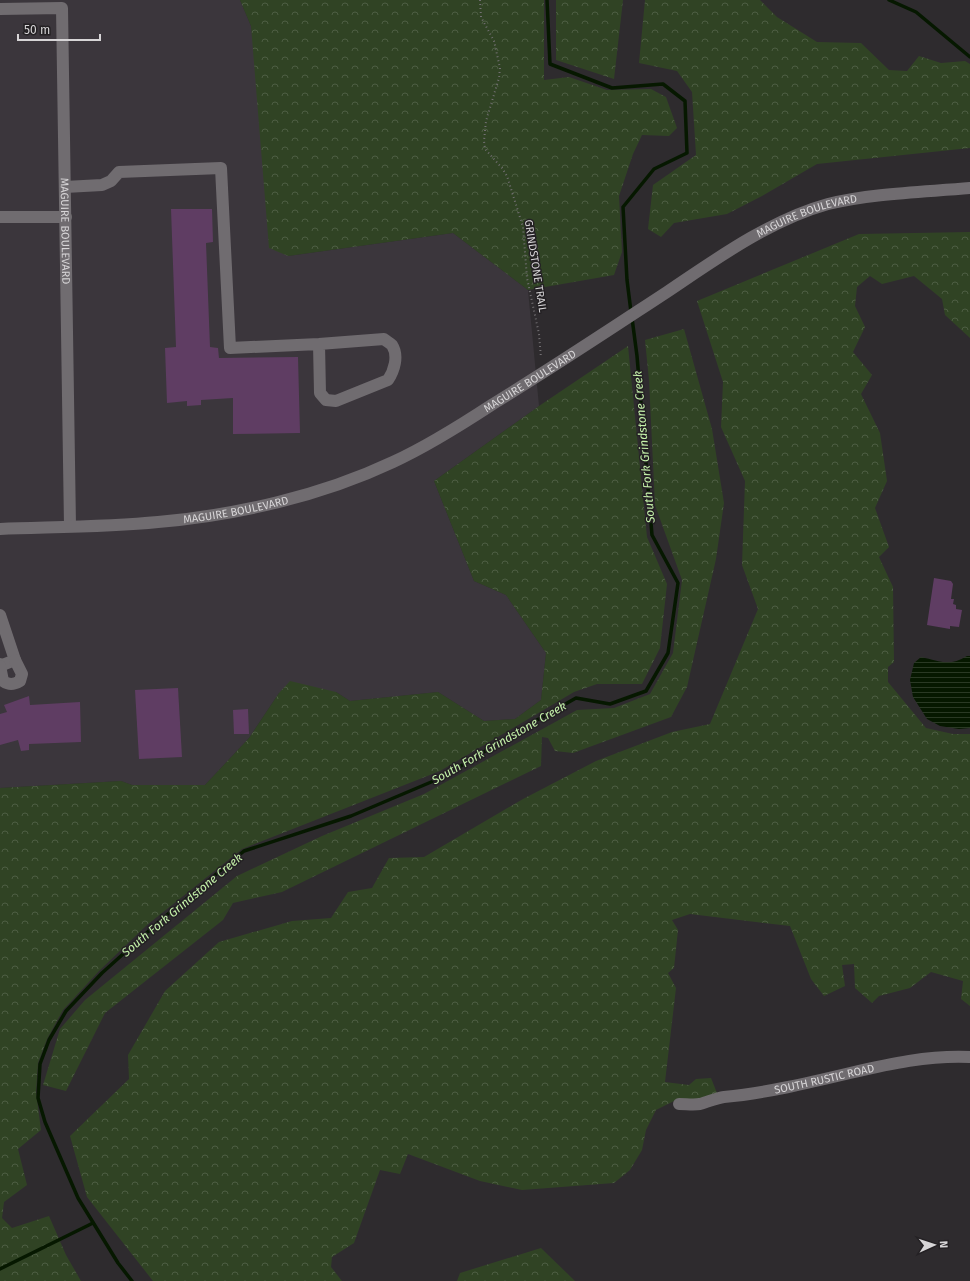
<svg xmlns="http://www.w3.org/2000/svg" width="970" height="1281" font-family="'Fira Sans',sans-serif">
<defs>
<pattern id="forest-crowns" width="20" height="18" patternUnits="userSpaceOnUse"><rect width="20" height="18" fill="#304324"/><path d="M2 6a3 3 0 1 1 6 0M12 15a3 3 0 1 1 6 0" fill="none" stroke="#4d5d43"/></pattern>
<pattern id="water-rules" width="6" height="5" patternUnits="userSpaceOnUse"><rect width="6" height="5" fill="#061800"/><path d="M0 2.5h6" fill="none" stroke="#2a3924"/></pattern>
</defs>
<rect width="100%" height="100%" fill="#2e2b2e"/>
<path fill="#3b363c" d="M0,0H240L251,26L288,256L453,233L528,290L539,406L434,481L474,581L506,595L546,653L541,700L515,719L484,721L438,692L350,701L336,692L279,693L249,738L205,785H132L121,781L0,788Z"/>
<g fill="url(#forest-crowns)">
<path d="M240,0H544V80L569,77L607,90L651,89L666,97L677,128L669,136L642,135L633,154L619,196L622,252L614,275L528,290L453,233L288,256L269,248L251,26Z"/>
<path d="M556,0H623L614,79L556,60Z"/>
<path d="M645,0H760L777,17L817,42L861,43L889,70L907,71L919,56L941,63L965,61L970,64V148L817,164L762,196L727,214L674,223L661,237L648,229L653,185L696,155L692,92L677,71L639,63Z"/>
<path d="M970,232V338L945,315L942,299L914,276L882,284L870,276L857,287L855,306L865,327L853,352L872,375L861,394L880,433L887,481L875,508L889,547L879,557L893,587L894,662L888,667V682L926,728L953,734H970V1006L961,999L963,981L931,972L910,988L879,996L872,1003L855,988L854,964L842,965L845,986L824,996L811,979L790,926L690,914L672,920L678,930L674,968L668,973L676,988L665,1082L689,1085L696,1079L711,1078L717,1093L693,1101H674L656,1110L646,1130L642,1150L630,1170L614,1183L522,1190L480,1181L408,1154L400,1174L380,1170L354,1243L332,1257L331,1267L342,1281H153L87,1197L70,1136L129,1079L128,1055L165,991L219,942L292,921L331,918L348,892L372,888L389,858L424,857L523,799L596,761L672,732L710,724L758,609L742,565L745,481L721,427L723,382L697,301L859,234Z"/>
<path d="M684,329L712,429L724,503L716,559L687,687L671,717L573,753L555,751L548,738L542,737L541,766L282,892L233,903L223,920L105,1013L66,1091L43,1085L60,1029L85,1000L237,876L322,836L424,794L577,710L614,708L650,694L673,653L682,580L655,505L649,380L645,340Z"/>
<path d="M628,346L647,537L667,584L660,648L642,684H597L574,692L440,771L242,849L147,925L99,971L63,1010L47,1039L38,1063L36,1092L41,1130L18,1149L27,1185L4,1202L2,1218L12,1228L49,1216L66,1255L81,1281H0V788L121,781L132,785H205L249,738L279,693L290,681L336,692L350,701L438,692L484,721L515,719L541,700L546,653L506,595L474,581L434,481L539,406Z"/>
<path d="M541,1248L575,1281H457L460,1273Z"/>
</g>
<path fill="url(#water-rules)" d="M967,656H970V728L959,729L940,726L927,719L913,697L910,680L914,663L921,657C940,661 949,667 967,656Z"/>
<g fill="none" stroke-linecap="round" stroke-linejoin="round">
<g stroke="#061800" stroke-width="3.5">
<path d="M547,0L550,64L612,88L663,84L685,101L687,153L654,169L623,207L627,280L631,312"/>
<path d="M889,0L916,12L970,57"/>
<path d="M0,1269L93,1223"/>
<path d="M132,1281L118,1263L78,1198L45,1122L38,1098L40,1064L49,1040L66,1011L102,973L162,919L244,851L351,816L443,777L521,729L576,698L610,704L646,691L668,653L678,583L652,535L637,356L632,318"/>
</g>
</g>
<g fill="#5f3d63">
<path d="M171,209H212L213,242L206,243L210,347L218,348L219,358L298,357L300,433L233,434V398L201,400V405L187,406V401L167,403L165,348L176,347Z"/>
<path d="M934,578L951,581L953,584L951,599H954L953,604L956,605V609L962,610L959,627L950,626V629L927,625Z"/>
<path d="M178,688L182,757L139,759L135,690Z"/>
<path d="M29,696L30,705L80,702L81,742L29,744V750L21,751L18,740L0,745V714L7,712L4,705Z"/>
<path d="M248,709L249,734H234L233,710Z"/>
</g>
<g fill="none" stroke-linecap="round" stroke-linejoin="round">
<path stroke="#737073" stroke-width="2" stroke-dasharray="1 3" stroke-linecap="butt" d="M480,0L481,17L494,41L500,68L499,78L486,121L484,141L485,149L502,168L507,176L523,227L527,278L539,334L541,358"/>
<g stroke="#706c70" stroke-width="12">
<path id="s1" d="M0,9L62,8L70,526"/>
<path d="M65,187L102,185L111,181L119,172L221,168L230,348L319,344L384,339C386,341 390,343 392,345C399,356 394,371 388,380L336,401L326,400L320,393L319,344"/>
<path d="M0,217H66"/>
<path id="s2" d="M0,529C53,527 106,527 158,522C237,515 321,496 393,462C428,446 461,425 493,404C552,368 609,330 667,292C716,259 770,220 828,204C872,193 925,192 970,188"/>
<path d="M0,615L15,660L0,666V664"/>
<path d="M0,666L3,681C9,685 13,685 20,681L22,674L15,660"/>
<path id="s3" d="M679,1104C686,1104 694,1105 700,1104C708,1102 716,1098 724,1097C766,1093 808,1083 850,1073C889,1064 929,1055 970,1057"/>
</g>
</g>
<g text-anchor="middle" stroke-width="3" stroke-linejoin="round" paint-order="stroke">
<g font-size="11" fill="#d7d5d7" stroke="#242124">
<text dy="4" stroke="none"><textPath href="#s2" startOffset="885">MAGUIRE BOULEVARD</textPath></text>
<text dy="4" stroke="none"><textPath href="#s1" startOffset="285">MAGUIRE BOULEVARD</textPath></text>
<text transform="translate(536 266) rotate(81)" y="4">GRINDSTONE TRAIL</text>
<text dy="4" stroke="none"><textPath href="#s2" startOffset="561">MAGUIRE BOULEVARD</textPath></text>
<text dy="4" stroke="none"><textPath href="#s2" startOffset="237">MAGUIRE BOULEVARD</textPath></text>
<text dy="4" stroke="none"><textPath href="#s3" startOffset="148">SOUTH RUSTIC ROAD</textPath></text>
</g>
<g font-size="12" font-style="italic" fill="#c5f2aa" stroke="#242124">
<text transform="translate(644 447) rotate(-95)" y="4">South Fork Grindstone Creek</text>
<text transform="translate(499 743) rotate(-30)" y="4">South Fork Grindstone Creek</text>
<text transform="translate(182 905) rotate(-40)" y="4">South Fork Grindstone Creek</text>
</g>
</g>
<g transform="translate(934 1245) rotate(87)" stroke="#242124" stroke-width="3" paint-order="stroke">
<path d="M0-3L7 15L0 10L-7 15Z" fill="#d7d5d7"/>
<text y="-6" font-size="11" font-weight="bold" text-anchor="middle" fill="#d7d5d7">N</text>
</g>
<path d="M18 34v6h82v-6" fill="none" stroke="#d7d5d7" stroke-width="2"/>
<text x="24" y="34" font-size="12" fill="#d7d5d7" stroke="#242124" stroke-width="3" paint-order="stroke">50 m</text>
</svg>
